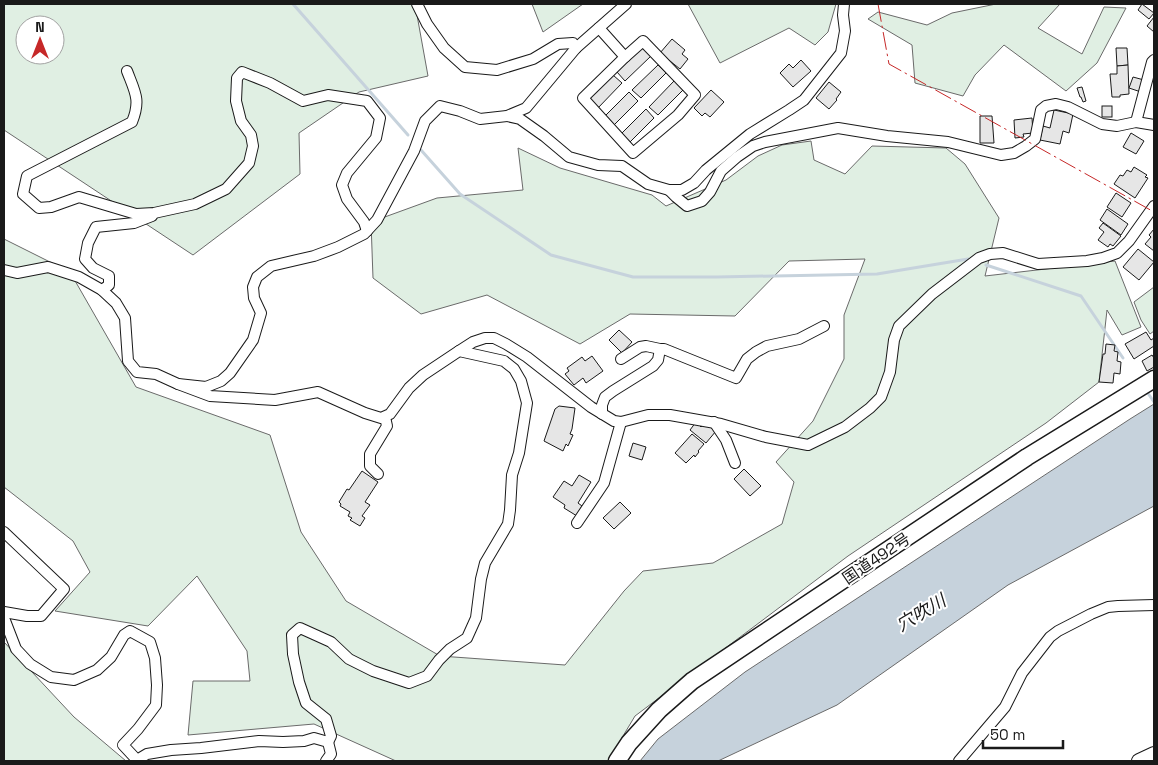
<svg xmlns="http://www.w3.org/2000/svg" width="1158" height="765" font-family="'Space Grotesk','Noto Sans JP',sans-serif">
<rect width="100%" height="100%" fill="#fff"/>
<g fill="#e0efe3" stroke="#6a6a6a" fill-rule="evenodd">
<path d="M4,4H415L428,76L359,92L299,133L300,174L193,255L4,130ZM25,25H55V55H25Z"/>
<path d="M532,4H583L543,32Z"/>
<path d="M688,4H836L828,32L815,45L789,28L720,63Z"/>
<path d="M996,4H1060L1038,28L1082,54L1104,7L1126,8L1097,63L1066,91L1004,45L975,75L963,96L915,83L912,45L868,19L878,12L927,25L952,13Z"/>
<path d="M811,141L814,160L845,174L872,146L946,148L965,164L999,218L985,276L1115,261L1141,327L1122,335L1107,310L1099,382L1046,423L848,556L635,716L608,761H396L314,724L188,735L193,681H250L247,651L197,576L148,626L55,611L90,572L73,541L4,487V239L70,272L136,387L270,435L301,532L346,601L440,656L565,665L624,591L643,571L713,563L782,524L794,482L776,462L813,421L844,359V315L865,259L789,261L735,316L630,314L580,344L487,295L421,314L373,278L371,222L437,198L523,190L518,148L560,168L652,195L666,206L726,180L758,156L782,145Z"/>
<path d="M1154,287V331L1150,334L1141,320L1134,302Z"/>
<path d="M4,642L74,717L126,761H4Z"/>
</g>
<path fill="#c6d2dc" stroke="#6a6a6a" d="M1154,404V506L1008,585L837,705L718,761H640L658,739L745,672L1130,419Z"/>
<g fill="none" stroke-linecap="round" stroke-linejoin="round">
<g stroke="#c6d2dc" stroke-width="3">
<path d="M293,4L408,135"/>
<path d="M421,150L460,194L551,255L633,277H717L877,274L968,259"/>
<path d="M986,265L1081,296L1123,358"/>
<path d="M1145,389L1154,402"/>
</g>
</g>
<g fill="#e6e6e6" stroke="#1a1a1a">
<path d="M1142,4L1154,13L1149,19L1138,10Z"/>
<path d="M1154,17V32L1147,26Z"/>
<path d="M672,39L685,50L682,54L688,59L680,69L660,53Z"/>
<path d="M642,47L651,56L625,81L617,72Z"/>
<path d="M1116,48H1127L1128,65L1117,66Z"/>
<path d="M801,60L811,71L793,87L780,73L789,64L793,68Z"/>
<path d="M658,65L666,73L641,98L632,90Z"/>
<path d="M1128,65L1129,94L1120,95V97H1112L1110,74H1117V66Z"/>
<path d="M613,75L622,83L597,109L588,100Z"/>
<path d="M1133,77L1144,80L1141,92L1129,88Z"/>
<path d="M674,81L683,90L658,115L649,107Z"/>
<path d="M829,82L841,92L836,99L837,100L829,109L816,98Z"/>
<path d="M1082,87L1086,101L1083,102L1081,97H1080L1077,88Z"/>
<path d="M711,90L724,102L710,117L705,113L702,116L694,108Z"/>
<path d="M629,92L638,101L613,126L604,117Z"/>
<rect x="1102" y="106" width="10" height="11"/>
<path d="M646,109L654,118L629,143L621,134Z"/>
<path d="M1054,110L1073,114L1069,133L1063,131L1060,144L1040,140L1043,126L1050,128Z"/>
<path d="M980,116H992L994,143H980Z"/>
<path d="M1032,118L1033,133L1023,134L1024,137L1015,138L1014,120Z"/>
<path d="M1131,133L1144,141L1136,154L1123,147Z"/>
<path d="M1134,167L1147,175L1145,177L1148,178L1135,198L1114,184L1120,175L1123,176L1127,170L1131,172Z"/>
<path d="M1116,193L1131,203L1122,217L1107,207Z"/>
<path d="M1107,209L1128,224L1121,235L1100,220Z"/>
<path d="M1103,223L1121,236L1113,246L1110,244L1108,247L1098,240L1104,232L1099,228Z"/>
<path d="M1154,229V251L1145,244L1151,237L1149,235Z"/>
<path d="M1138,249L1154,262L1139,280L1123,267Z"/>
<path d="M619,330L632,342L622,353L609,340Z"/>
<path d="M1146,332L1151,340L1154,338V346L1134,359L1125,344Z"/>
<path d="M1106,344L1115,345L1114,351L1118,352L1117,361L1121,362L1120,374L1114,373L1113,383L1099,382L1103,354H1105Z"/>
<path d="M1152,355L1154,358V367L1147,371L1142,361Z"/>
<path d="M592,356L603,371L586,383L583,378L574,385L565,374L569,371L567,368L582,357L585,361Z"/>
<path d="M559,406L575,408L572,429L570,434L573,435L568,446L566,444L563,451L544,441L555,409Z"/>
<path d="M696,422L701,427L704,424L707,427L709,425L716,431L706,443L690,430Z"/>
<path d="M692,434L704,444L698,451L699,452L695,457L694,455L686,463L675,453Z"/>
<path d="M633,443L646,447L642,460L629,456Z"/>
<path d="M744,469L761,486L750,496L734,479Z"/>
<path d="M362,471L378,482L365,502L370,505L362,516L365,518L360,526L350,520L352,518L348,516L350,512L340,506L341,504L339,502L347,489L349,490Z"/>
<path d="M579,475L591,482L578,503L582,506L577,516L564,508L565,505L553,497L564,481L572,486Z"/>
<path d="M620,502L631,513L614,529L603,518Z"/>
</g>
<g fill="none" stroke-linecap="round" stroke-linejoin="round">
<defs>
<g id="minor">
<path d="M417,4L427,24L444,48L465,67L497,70L533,59L558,44L573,43L576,48"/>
<path d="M599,28L625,57"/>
<path d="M643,41L695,95L678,115L633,153L583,98L625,57Z"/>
<path d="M127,71C135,92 141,100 132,122L27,176L23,194L39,208L51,207L79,197L136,214L154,213L195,204L226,189L249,163L253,146L251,135L241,121L236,101L237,78L242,72L270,83L303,101L328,95L367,101L380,118L376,138L347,173L342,185L347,199L364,222L367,231"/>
<path d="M507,116L520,119L544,136L569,157L598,165L622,166L648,184L669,190H682L694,183L706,170L750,134L789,110L804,100L841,53L845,31L843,15L844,4"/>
<path d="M1136,122L1152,62L1154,60"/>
<path d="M669,190L676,197L687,206L702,201L710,192L721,171L737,157L753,146L765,142L838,128L887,136L948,142L1001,155L1014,153L1026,146L1035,139L1041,110L1046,106L1056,104L1068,107L1102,124L1117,126L1136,122L1154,125"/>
<path d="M4,270L17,273L48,267L79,277L102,290L116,303L125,318L128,361L137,372L156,374L178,384L206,387L221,381L230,373L253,340L261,313L254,298L253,287L257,277L271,266L314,256L338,247L364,234L377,220L414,151L425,121L440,106L460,111L480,119L507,116L526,108L576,48L626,4"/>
<path d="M102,290L109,285V276L93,268L85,259L88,243L96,227L134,223L152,216"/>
<path d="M459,351L473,342L485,338H494L506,344L527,357L591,407L614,421L621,422L648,415H670L721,424L766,437L808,445L845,427L870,408L881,397L890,372L894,340L899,326L932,294L979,258L990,254L1003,253L1038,264L1087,261L1103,258L1117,253L1129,241L1154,206"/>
<path d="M621,359L640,347L646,346L660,349"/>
<path d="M178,384L210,396L275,400L318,392L365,413L381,418L390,414L409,388L423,375L459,351L504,361L514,369L521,381L527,403L519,453L512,475L510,510L508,524L485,563L481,579L476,618L467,638L450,649L439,660L427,676L409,683L373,671L349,659L331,642L300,628L292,635L293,654L299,682L306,703L326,719L331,736L328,742"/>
<path d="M602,414V405L605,397L613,391L653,366L658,360L660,349H664L736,378L747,359L756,352L767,346L799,339L824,326"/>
<path d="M714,422L726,440L735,463"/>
<path d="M378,474L370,466V454L387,426L385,417"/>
<path d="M577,523L604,483L621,422"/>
<path d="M4,532L64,589L41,616H27L4,612"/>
<path d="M4,618L16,649L30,664L51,677L74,680L97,670L111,657L124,635L130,631L150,642L155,658L157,685L156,705L138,729L123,745L137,760L147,754L171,750L201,748L259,741L283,742L304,741L314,738L328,742L331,754L326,761"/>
<path d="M959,761L1005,707L1022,673L1050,637L1058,631L1091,614L1108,607L1118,606L1154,605"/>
</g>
<path id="secondary" d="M1139,761L1154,754"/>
<path id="trunk" d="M617,761L629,743L659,710L692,681L1027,457L1154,379"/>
</defs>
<use href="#minor" stroke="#1a1a1a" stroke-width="12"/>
<use href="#secondary" stroke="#1a1a1a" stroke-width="16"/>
<use href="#trunk" stroke="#1a1a1a" stroke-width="19"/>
<use href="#minor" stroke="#fff" stroke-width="10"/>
<use href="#secondary" stroke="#fff" stroke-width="14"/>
<use href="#trunk" stroke="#fff" stroke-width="16"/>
<path stroke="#c62828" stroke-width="1" stroke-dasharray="18 4 2.5 4" stroke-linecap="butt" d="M878,4L889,64L1154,212"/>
</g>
<g text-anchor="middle" stroke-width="4" stroke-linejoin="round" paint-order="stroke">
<g font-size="16" fill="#1a1a1a" stroke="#fff">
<text transform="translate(876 558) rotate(-34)" y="6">国道492号</text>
</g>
<g font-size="18" font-style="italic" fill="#1a1a1a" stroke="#fff">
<text transform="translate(921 613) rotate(-31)" y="6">穴吹川</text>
</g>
</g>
<rect width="1158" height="765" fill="none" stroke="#1a1a1a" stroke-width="10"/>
<g transform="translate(40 40)"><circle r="24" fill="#ffffff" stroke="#a3a3a3"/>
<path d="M0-4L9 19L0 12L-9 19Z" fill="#c62828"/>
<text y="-8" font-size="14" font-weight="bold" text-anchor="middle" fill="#1a1a1a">N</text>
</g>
<path d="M983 740v8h80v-8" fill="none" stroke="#1a1a1a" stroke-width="2.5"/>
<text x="990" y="740" font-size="15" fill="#1a1a1a" stroke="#ffffff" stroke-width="4" paint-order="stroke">50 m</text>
</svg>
